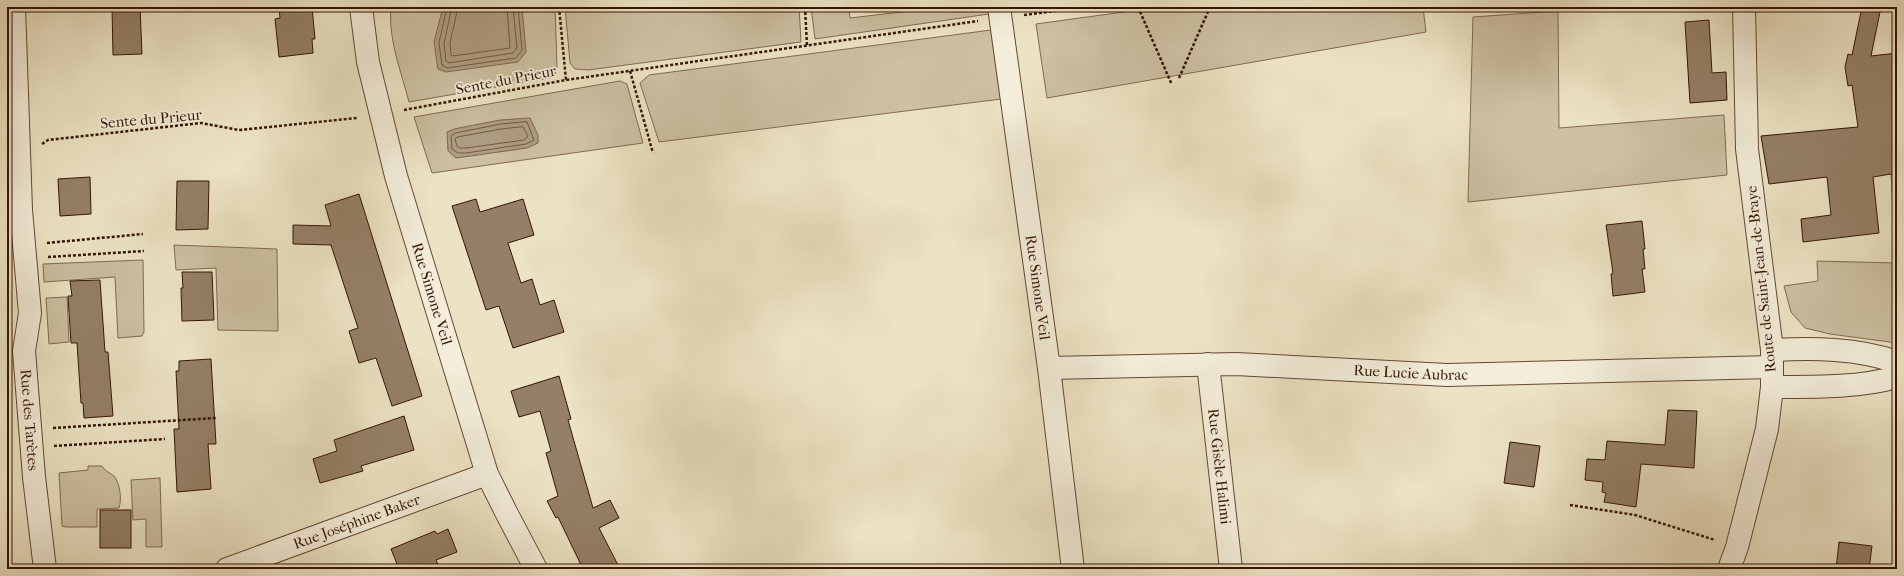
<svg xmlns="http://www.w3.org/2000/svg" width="1904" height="576" font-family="'IM FELL French Canon',serif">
<rect width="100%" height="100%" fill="#ece3c4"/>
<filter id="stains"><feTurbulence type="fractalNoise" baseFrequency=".005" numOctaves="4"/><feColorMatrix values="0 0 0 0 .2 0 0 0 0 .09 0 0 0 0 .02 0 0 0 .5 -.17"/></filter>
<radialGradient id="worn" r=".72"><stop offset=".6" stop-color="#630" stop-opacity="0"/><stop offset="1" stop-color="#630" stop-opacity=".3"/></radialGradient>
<g fill="#cdc0a3" stroke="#816a53">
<path d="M391,7H555L557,67L554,77L409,102C401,71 388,39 391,7Z"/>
<path d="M565,7H799L801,42L588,70L575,69L570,63Z"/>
<path d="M811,7H849L850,18L944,7H988L989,14L815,39Z"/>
<path d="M1160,7H1423L1426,32L1047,98L1036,24Z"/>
<path d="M1558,11L1559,128L1724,115L1727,175L1468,202L1473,17Z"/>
<path d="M991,30L1001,99L659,142L640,83L649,75Z"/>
<path d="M620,81L627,84L643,143L432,173L414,117Z"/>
<path d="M1897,173V343L1830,334L1805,328L1791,312L1784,286L1818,281L1817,261L1896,263L1891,174Z"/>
<path d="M174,245L277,249L278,331L218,330L216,268L176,270Z"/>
<path d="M143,260L144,332L142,336L118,338L115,277L44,282L43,264Z"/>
<path d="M67,297L69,342L49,344L46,298Z"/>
<path d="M88,466H102C106,472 109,472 114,476C120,483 122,499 119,508L97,509V527H66L62,526L59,473L88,470Z"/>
<path d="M160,478L162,547H146V519L133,520L131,480Z"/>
</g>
<g fill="#ae9d82" stroke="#7e674f">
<path d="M443,7H522L526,52L518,62L446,72L438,69L434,42Z"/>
<path d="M530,118L538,135V143L527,148L456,158L448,151L447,132L454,129L500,120Z"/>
</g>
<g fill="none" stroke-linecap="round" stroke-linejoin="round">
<g stroke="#725942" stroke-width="1">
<path d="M447,7L439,43L442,65L447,68L516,58L522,50L518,7"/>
<path d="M452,7L444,43L446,61L448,63L513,53L517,48L513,7"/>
<path d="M458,7L450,43L451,55L453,56L510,48L507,7"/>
<path d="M527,122L534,140L526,144L466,153H458L452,149L451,136L455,133L501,124Z"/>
<path d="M523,127L528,136L524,140L466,148H459L457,146L455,139L457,137L501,129Z"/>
</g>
</g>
<g fill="#948067" stroke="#351503">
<path d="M112,7H140L142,54L113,55Z"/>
<path d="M279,7H312L315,39H312L313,53L279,57L275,19L280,18Z"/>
<path d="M1862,7H1881L1871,56L1897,53V173L1873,177L1879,233L1803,242L1801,219L1831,215L1827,177L1769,184L1761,136L1858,127L1852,85L1848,86L1845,67L1848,54L1852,55Z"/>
<path d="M1709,20L1712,73L1726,72L1727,100L1690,103L1685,22Z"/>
<path d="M90,177L91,214L60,216L58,179Z"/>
<path d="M177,181H209L208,229L176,230Z"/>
<path d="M359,194L422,396L392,406L376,358L359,363L349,331L358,328L331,245L293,244V225L331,226L325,205Z"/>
<path d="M476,199L480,212L523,199L534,235L508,243L521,283L532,279L540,305L554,300L564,332L513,348L499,306L486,310L452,206Z"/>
<path d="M1642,221L1645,249H1643L1645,269H1642L1645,292L1613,296L1611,274L1613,273L1606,225Z"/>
<path d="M182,272H212L214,320L182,321L181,288H183Z"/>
<path d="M100,280L105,352H108L113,416L84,418L83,403H81L77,343H71L68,296H72L70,281Z"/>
<path d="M211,359L216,444H208L211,489L177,492L174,429H179L176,371H179V361Z"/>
<path d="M559,376L571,419L568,420L593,508L610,500L619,518L599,528L620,569H583L558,517L556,518L547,501L558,496L546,453L551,451L540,411L519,417L511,391Z"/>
<path d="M1668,410L1697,411L1694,468L1641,464L1636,507L1604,502L1606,493L1602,492L1603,482L1585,480L1587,459L1605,460L1607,441L1665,445Z"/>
<path d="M404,416L414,450L361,466L363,471L320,483L313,459L337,451L334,440Z"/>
<path d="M1510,442L1540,446L1534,487L1504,483Z"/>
<rect x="100" y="510" width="31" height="38"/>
<path d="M448,529L457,552L436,560L440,569H399L391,549L435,531L437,534Z"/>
<path d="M1839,542L1872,546L1869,569H1836Z"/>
</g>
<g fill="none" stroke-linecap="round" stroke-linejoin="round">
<defs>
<g id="minor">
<path id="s1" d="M14,7L21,210L30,313L24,351L34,477L45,569"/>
<path id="s2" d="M361,7L368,62L396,176L487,474L507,514L536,569"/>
<path id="s3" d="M999,7L1049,368L1073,569"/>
<path d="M1772,350C1813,348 1857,348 1897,362"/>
<path id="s4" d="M1208,364L1231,569"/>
<path id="s5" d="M1049,368L1236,364L1447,375L1772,367"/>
<path d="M1772,387C1813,387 1858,388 1897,377"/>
<path id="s6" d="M227,569L487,474"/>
<path d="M1729,569L1737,547L1767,429L1772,387V350L1747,149L1744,7"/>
</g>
</defs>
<use href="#minor" stroke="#634833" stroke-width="24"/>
<g stroke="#351503" stroke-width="2.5" stroke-dasharray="3 2" stroke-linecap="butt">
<path d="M559,7L566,80"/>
<path d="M805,7L807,46"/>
<path d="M1138,7L1172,85"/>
<path d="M1024,15L1087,7"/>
<path d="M630,71L653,153"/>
<path d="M1179,78L1210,7"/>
<path d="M404,110L566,80L978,21"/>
<path d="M42,144L48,140L201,123L239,130L357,118"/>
<path d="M47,243L143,234"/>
<path d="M48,257L144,251"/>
<path d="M53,428L216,418"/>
<path d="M54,446L165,439"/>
<path d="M1570,505L1635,515L1715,540"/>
</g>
<use href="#minor" stroke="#f3edd9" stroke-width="22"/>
</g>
<g text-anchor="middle" stroke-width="3.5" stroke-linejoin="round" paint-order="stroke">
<g font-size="15" fill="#351503" stroke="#f3edd9">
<text transform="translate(506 80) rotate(-11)" y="5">Sente du Prieur</text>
<text transform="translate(151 119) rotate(-5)" y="5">Sente du Prieur</text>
<text transform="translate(1761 279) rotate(-96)" y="5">Route de Saint-Jean-de-Braye</text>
<text dy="5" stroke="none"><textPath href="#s3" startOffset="283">Rue Simone Veil</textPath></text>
<text dy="5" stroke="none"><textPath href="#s2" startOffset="296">Rue Simone Veil</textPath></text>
<text dy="5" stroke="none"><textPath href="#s5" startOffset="362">Rue Lucie Aubrac</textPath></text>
<text dy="5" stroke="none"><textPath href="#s1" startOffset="414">Rue des Tarètes</textPath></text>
<text dy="5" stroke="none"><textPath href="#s4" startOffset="103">Rue Gisèle Halimi</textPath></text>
<text dy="5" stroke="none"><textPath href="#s6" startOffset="138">Rue Joséphine Baker</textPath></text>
</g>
</g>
<rect width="1904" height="576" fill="none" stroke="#ece3c4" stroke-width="24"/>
<rect x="8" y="8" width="1888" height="560" fill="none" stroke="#351503" stroke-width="2"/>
<rect x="12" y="12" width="1880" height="552" fill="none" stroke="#351503"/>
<rect width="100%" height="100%" filter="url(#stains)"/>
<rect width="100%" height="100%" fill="url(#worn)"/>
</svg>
